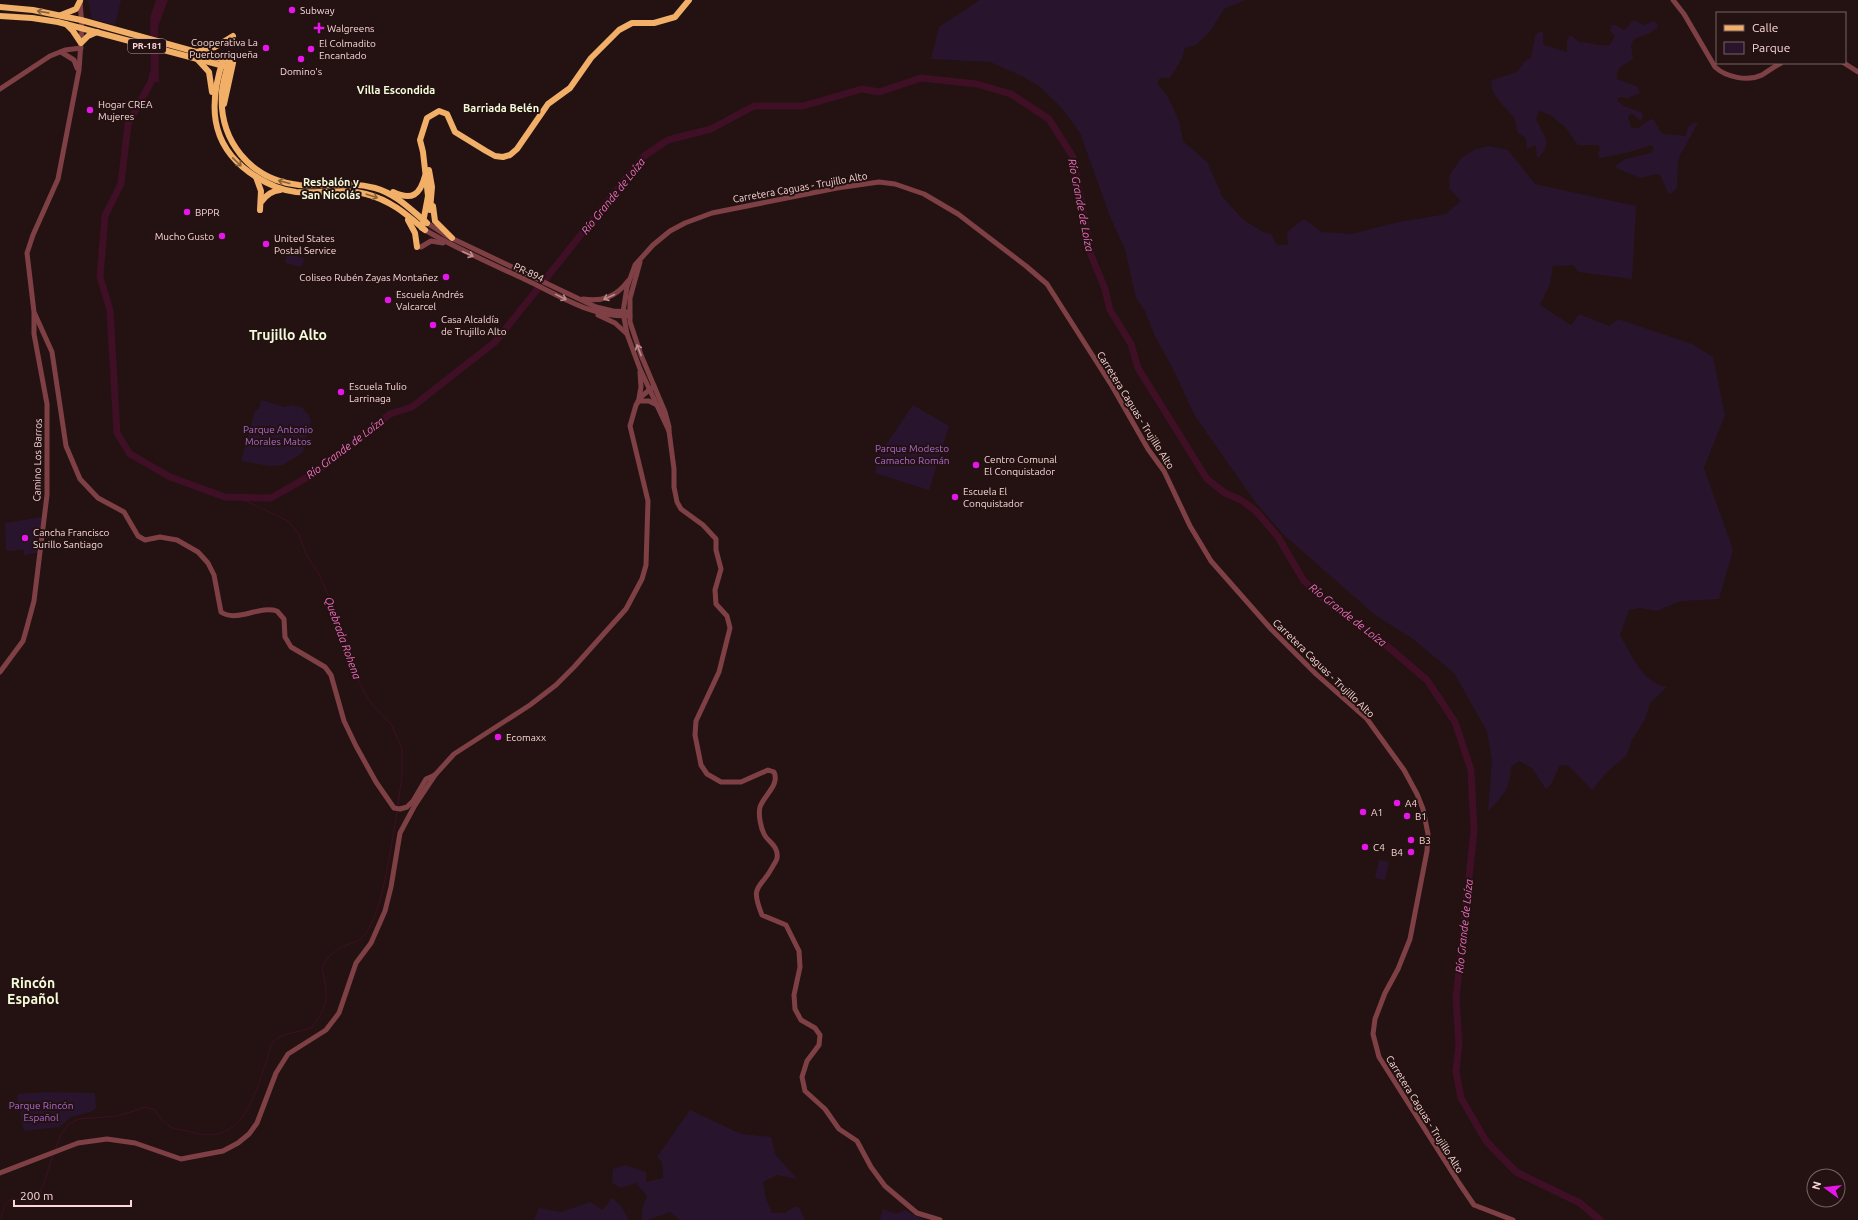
<svg xmlns="http://www.w3.org/2000/svg" width="1858" height="1220" font-family="Ubuntu,sans-serif">
<rect width="100%" height="100%" fill="#231211"/>
<g fill="#29142d">
<path d="M88,0H121L115,25L92,19Z"/>
<path d="M980,0H1245L1224,9L1211,30L1196,45L1185,48L1182,58L1170,78H1160L1157,83L1168,97L1179,121L1183,141L1207,162L1223,198L1245,221L1263,232L1271,234L1277,245H1288L1287,232L1304,219L1322,232L1352,234L1394,223L1446,214L1461,201L1449,188L1450,175L1461,158L1476,149L1489,146L1508,150L1535,184L1636,206L1632,279L1578,272L1573,265L1553,266L1550,284L1540,305L1571,325L1579,314L1609,326L1618,319L1692,344L1713,357L1725,415L1704,468L1733,550L1719,599L1681,601L1657,611L1640,608L1629,610L1620,635C1631,654 1643,684 1667,687L1650,703L1645,719L1632,740L1626,756L1606,773L1592,790L1569,766L1560,765L1551,784L1546,789L1532,768L1519,761L1511,767C1510,789 1503,796 1488,811L1492,761L1487,731L1454,673L1413,639L1375,615L1283,534L1256,503L1195,416L1174,371L1155,336L1145,311L1136,298L1125,249L1111,219L1080,133L1061,107L1039,86L1022,76L990,62L931,59L939,27Z"/>
<path d="M1635,20L1643,25L1654,21L1657,23L1658,27L1650,33L1634,39L1631,45L1633,58C1626,66 1615,65 1617,79L1638,87L1640,93L1628,98L1619,97L1617,100C1622,107 1634,109 1642,113L1643,119L1640,120L1632,114L1629,115L1628,118L1632,128H1638L1651,119L1654,120L1661,132L1664,134L1686,136L1688,127L1693,123H1698L1680,155L1678,161L1677,188L1671,194L1668,193L1660,175L1656,174L1641,178L1616,168L1617,165L1625,159L1651,153L1654,148L1652,145L1626,153L1600,158L1598,154L1600,148L1598,145H1578L1566,128L1550,115L1541,111L1538,112L1536,119C1542,134 1553,141 1540,156L1537,157L1536,145L1527,149L1526,138L1518,133C1515,129 1517,123 1514,118C1508,108 1487,93 1492,80L1517,72L1525,61L1531,58L1535,36L1540,31L1543,33V42L1544,45L1567,52V42L1569,36H1572L1579,42C1591,42 1599,47 1610,45L1615,36L1610,31L1612,25H1616L1624,30L1629,26L1632,21Z"/>
<path d="M287,254L304,258L302,267L285,263Z"/>
<path d="M261,400L284,407L291,405L304,408L303,410L308,414L311,421L303,451L298,456L282,465L269,466L241,461L255,411L259,409Z"/>
<path d="M913,405L949,426L929,490L875,473L879,455Z"/>
<path d="M42,517L37,553L24,555V550L6,551L5,523Z"/>
<path d="M1379,860L1389,862L1385,880L1375,878Z"/>
<path d="M45,1092L95,1093L96,1108L90,1112L71,1117L59,1127L24,1131L17,1097L19,1094Z"/>
<path d="M690,1110L741,1134L771,1137L775,1154L797,1179L777,1175L763,1182L766,1199L772,1213H785L794,1207H799L805,1220H680L670,1212L648,1220H642V1209L647,1196L636,1183L620,1188L612,1183L613,1169L625,1165L646,1172V1182L663,1178L662,1162L657,1157Z"/>
<path d="M612,1198L621,1206L629,1220H534L539,1208L561,1212L590,1202L603,1210Z"/>
<path d="M883,1209L896,1214L905,1210L924,1220H880Z"/>
</g>
<path fill="#3e0f25" d="M156,0H168L158,27L159,82H151L150,18Z"/>
<g fill="none" stroke-linecap="round" stroke-linejoin="round">
<g stroke="#3e0f25" stroke-width="1">
<path d="M240,498L288,521L298,533L306,554L319,574L330,599L345,637L354,673L370,702L391,724L402,748V775L398,805"/>
<path d="M56,1148L61,1134L69,1124L79,1119L118,1116L146,1107L155,1110C168,1131 172,1127 195,1133C242,1145 254,1096 266,1063C268,1057 269,1047 273,1042C281,1032 301,1033 312,1027C319,1017 328,1005 326,992C326,983 323,975 322,966C329,956 335,949 347,945C351,943 358,942 361,939C383,918 391,843 397,812"/>
<path d="M1,1220C2,1213 4,1199 14,1199C19,1199 26,1202 31,1203C45,1192 46,1172 53,1156"/>
</g>
<path stroke="#3e0f25" stroke-width="7" d="M153,73L151,82L128,124L121,184L105,216L100,277L110,310L117,433L130,454L170,477L225,497L271,498L315,473L390,414L412,407L495,342L644,156L668,140L711,129L754,106H803L862,89L879,92L921,78L977,84L1011,94L1049,119L1073,157L1091,255L1105,289L1110,310L1131,344L1138,368L1207,479L1225,493L1241,500L1256,511L1278,537L1304,581L1328,603L1380,640L1427,680L1455,722L1471,770L1474,831L1456,998L1459,1044L1456,1071L1461,1098L1486,1141L1516,1172L1580,1203L1600,1220"/>
<g stroke="#7e4045" stroke-width="5">
<path d="M1673,0L1684,14L1715,67C1726,77 1747,82 1762,75C1768,71 1774,67 1781,63"/>
<path d="M80,1L82,28L79,70L58,179L33,235L27,253L34,312L52,352L66,446L80,479L98,498L124,512L138,536L145,540L160,537L177,540L198,552L208,563L214,575L221,612C237,623 259,605 277,611L284,619L285,637L291,647L325,667L331,675L344,721L356,746L376,782L394,808L400,809L407,807L413,801L426,779L435,775L454,754L530,705L556,685L574,667L626,609L642,579L646,565L648,501L630,426L636,405L642,396L654,386"/>
<path d="M61,52L74,60L77,68"/>
<path d="M1844,63L1858,72"/>
<path d="M0,89L50,56L65,50L81,48"/>
<path d="M427,223L447,236L596,307L613,311L629,312"/>
<path d="M425,230C457,249 490,263 524,279C557,294 591,318 630,316"/>
<path d="M421,247L431,241L443,243"/>
<path d="M640,262L630,298V322L641,355L665,412L669,427V431"/>
<path d="M583,299C602,302 616,297 628,281"/>
<path d="M598,315L615,323L627,334"/>
<path d="M639,398L641,387L640,372"/>
<path d="M638,401H649L657,405"/>
<path d="M0,672L23,641L27,627L34,601L47,495V404L34,334V314"/>
<path d="M0,1173L78,1143L107,1139L135,1143L181,1159L223,1151L238,1143L249,1134L257,1123L276,1073L288,1054L326,1030L339,1013L356,963L371,943L385,911L391,887L400,833L415,805L435,775"/>
<path d="M940,1220L917,1213L885,1186L871,1167L857,1141L839,1129L825,1109L805,1091L802,1077L807,1061L819,1045L820,1035L815,1028L801,1020L795,1009L794,995L800,967L799,951L786,925L762,915C749,883 761,890 773,866C774,864 777,860 777,858C779,846 768,842 764,834C761,828 758,815 760,807C764,795 780,785 774,772L768,770L741,782H721L707,774L701,765L695,735L696,721L719,672L730,628L727,616L716,604L715,590L721,569L716,550V539L703,525L681,509L677,502L674,487V469L669,431L640,369L627,334L623,312L627,287L635,265L653,245L670,231L685,223L712,213L837,188L879,182L895,184L924,194L958,214L1026,266L1047,284L1112,386L1148,449L1164,471L1190,526L1211,561L1271,629L1316,674L1367,719L1404,770L1417,794L1423,809L1428,834L1427,851L1410,939L1398,969L1385,993L1375,1019L1373,1034L1379,1057L1459,1183L1474,1205L1513,1220"/>
</g>
<g stroke="#f1af68" stroke-width="6">
<path d="M0,7L33,10L81,20L229,61C226,71 223,81 222,91C218,140 250,180 299,185C325,187 349,181 375,188C396,194 410,209 427,223"/>
<path d="M61,15L76,9L80,1"/>
<path d="M0,16L32,18L58,22L224,66"/>
<path d="M66,24L73,31L81,43L88,36L97,32"/>
<path d="M197,52L215,47L233,36"/>
<path d="M198,60L209,72L212,92"/>
<path d="M223,60C209,103 209,143 249,172C263,182 278,190 296,192C319,194 343,188 366,194C390,200 406,214 425,230"/>
<path d="M224,104L233,63"/>
<path d="M429,170L432,187L430,210"/>
<path d="M256,177L261,191L260,210"/>
<path d="M393,192C412,201 420,195 425,176"/>
<path d="M262,201C267,194 272,191 280,190"/>
<path d="M433,206L435,221L452,238"/>
<path d="M408,220L415,233L417,247"/>
<path d="M422,228L428,196L423,152L420,140L427,118L439,111L447,114L455,132L486,151L495,156L503,157L510,155L517,149L548,104L570,88L591,58L619,30L632,23H654L675,17L689,0"/>
</g>
</g>
<defs><path id="oneway-shaft" d="M-6 0H5M1.5-3L5.5 0L1.5 3" fill="none" stroke-width="1.6" stroke-linecap="round" stroke-linejoin="round"/></defs>
<g stroke="#8a603c">
<use href="#oneway-shaft" transform="translate(43 12) rotate(-170)"/>
<use href="#oneway-shaft" transform="translate(237 162) rotate(44)"/>
<use href="#oneway-shaft" transform="translate(284 182) rotate(-165)"/>
<use href="#oneway-shaft" transform="translate(372 196) rotate(18)"/>
</g>
<g stroke="#bc8c8e">
<use href="#oneway-shaft" transform="translate(468 254) rotate(25)"/>
<use href="#oneway-shaft" transform="translate(561 297) rotate(26)"/>
<use href="#oneway-shaft" transform="translate(609 297) rotate(155)"/>
<use href="#oneway-shaft" transform="translate(639 350) rotate(-111)"/>
</g>
<g fill="#e716e8" stroke="#231211" stroke-width="1.5">
<circle cx="292" cy="10" r="4"/>
<path d="M317 22h4v4h4v4h-4v4h-4v-4h-4v-4h4z"/>
<circle cx="266" cy="48" r="4"/>
<circle cx="311" cy="49" r="4"/>
<circle cx="301" cy="59" r="4"/>
<circle cx="90" cy="110" r="4"/>
<circle cx="187" cy="212" r="4"/>
<circle cx="222" cy="236" r="4"/>
<circle cx="266" cy="244" r="4"/>
<circle cx="446" cy="277" r="4"/>
<circle cx="388" cy="300" r="4"/>
<circle cx="433" cy="325" r="4"/>
<circle cx="341" cy="392" r="4"/>
<circle cx="976" cy="465" r="4"/>
<circle cx="955" cy="497" r="4"/>
<circle cx="25" cy="538" r="4"/>
<circle cx="498" cy="737" r="4"/>
<circle cx="1397" cy="803" r="4"/>
<circle cx="1363" cy="812" r="4"/>
<circle cx="1407" cy="816" r="4"/>
<circle cx="1411" cy="840" r="4"/>
<circle cx="1365" cy="847" r="4"/>
<circle cx="1411" cy="852" r="4"/>
</g>
<g text-anchor="middle" stroke-width="4" stroke-linejoin="round" paint-order="stroke">
<rect fill="#231211" stroke="#ba9c9c" stroke-width="1" x="128" y="39" width="38" height="14" rx="3"/>
<g font-size="9" font-weight="bold" fill="#fbd7d7">
<text x="147" y="49">PR-181</text>
</g>
<g font-size="10" fill="#fbd7d7" stroke="#231211" text-anchor="start">
<text x="300" y="14">Subway</text>
<text x="327" y="32">Walgreens</text>
<text x="258" y="46" text-anchor="end">Cooperativa La<tspan x="258" dy="12">Puertorriqueña</tspan></text>
<text x="319" y="47">El Colmadito<tspan x="319" dy="12">Encantado</tspan></text>
<text x="301" y="75" text-anchor="middle">Domino's</text>
<text x="98" y="108">Hogar CREA<tspan x="98" dy="12">Mujeres</tspan></text>
<text x="195" y="216">BPPR</text>
<text x="214" y="240" text-anchor="end">Mucho Gusto</text>
<text x="274" y="242">United States<tspan x="274" dy="12">Postal Service</tspan></text>
<text x="438" y="281" text-anchor="end">Coliseo Rubén Zayas Montañez</text>
<text x="396" y="298">Escuela Andrés<tspan x="396" dy="12">Valcarcel</tspan></text>
<text x="441" y="323">Casa Alcaldía<tspan x="441" dy="12">de Trujillo Alto</tspan></text>
<text x="349" y="390">Escuela Tulio<tspan x="349" dy="12">Larrinaga</tspan></text>
<text x="984" y="463">Centro Comunal<tspan x="984" dy="12">El Conquistador</tspan></text>
<text x="963" y="495">Escuela El<tspan x="963" dy="12">Conquistador</tspan></text>
<text x="33" y="536">Cancha Francisco<tspan x="33" dy="12">Surillo Santiago</tspan></text>
<text x="506" y="741">Ecomaxx</text>
<text x="1405" y="807">A4</text>
<text x="1371" y="816">A1</text>
<text x="1415" y="820">B1</text>
<text x="1419" y="844">B3</text>
<text x="1373" y="851">C4</text>
<text x="1403" y="856" text-anchor="end">B4</text>
</g>
<g font-size="10" fill="#fbd7d7" stroke="#231211">
<text transform="translate(800 187) rotate(-10)" y="4">Carretera Caguas - Trujillo Alto</text>
<text transform="translate(529 272) rotate(25)" y="4">PR-894</text>
<text transform="translate(1136 410) rotate(58)" y="4">Carretera Caguas - Trujillo Alto</text>
<text transform="translate(37 460) rotate(-89)" y="4">Camino Los Barros</text>
<text transform="translate(1324 668) rotate(44)" y="4">Carretera Caguas - Trujillo Alto</text>
<text transform="translate(1425 1114) rotate(58)" y="4">Carretera Caguas - Trujillo Alto</text>
</g>
<g font-size="10" fill="#ae6ad5" stroke="#231211">
<text x="278" y="433">Parque Antonio<tspan x="278" dy="12">Morales Matos</tspan></text>
<text x="912" y="452">Parque Modesto<tspan x="912" dy="12">Camacho Román</tspan></text>
<text x="41" y="1109">Parque Rincón<tspan x="41" dy="12">Español</tspan></text>
</g>
<g font-size="11" font-weight="bold" fill="#f3fbd9" stroke="#231211">
<text x="396" y="94">Villa Escondida</text>
<text x="501" y="112">Barriada Belén</text>
<text x="331" y="186">Resbalón y<tspan x="331" dy="13">San Nicolás</tspan></text>
</g>
<g font-size="11" font-style="italic" fill="#f16fc3" stroke="#231211">
<text transform="translate(613 196) rotate(-51)" y="4">Río Grande de Loíza</text>
<text transform="translate(1081 205) rotate(79)" y="4">Río Grande de Loíza</text>
<text transform="translate(345 448) rotate(-37)" y="4">Río Grande de Loíza</text>
<text transform="translate(1348 615) rotate(38)" y="4">Río Grande de Loíza</text>
<text transform="translate(343 638) rotate(70)" y="4">Quebrada Rohena</text>
<text transform="translate(1464 926) rotate(-84)" y="4">Río Grande de Loíza</text>
</g>
<g font-size="14" font-weight="bold" fill="#f3fbd9" stroke="#231211">
<text x="288" y="340">Trujillo Alto</text>
<text x="33" y="988">Rincón<tspan x="33" dy="16">Español</tspan></text>
</g>
</g>
<rect x="1716" y="12" width="130" height="52" fill="#231211" stroke="#796160"/>
<rect x="1724" y="25" width="20" height="6" fill="#f1af68" stroke="#796160"/>
<text x="1752" y="32" font-size="12" fill="#fbd7d7">Calle</text>
<rect x="1724" y="42" width="20" height="12" fill="#29142d" stroke="#796160"/>
<text x="1752" y="52" font-size="12" fill="#fbd7d7">Parque</text>
<g transform="translate(1826 1188) rotate(285)"><circle r="19" fill="#231211" stroke="#796160"/>
<path d="M0-3L7 15L0 10L-7 15Z" fill="#e716e8"/>
<text y="-6" font-size="11" font-weight="bold" text-anchor="middle" fill="#fbd7d7">N</text>
</g>
<path d="M14 1200v6h117v-6" fill="none" stroke="#fbd7d7" stroke-width="2"/>
<text x="20" y="1200" font-size="12" fill="#fbd7d7" stroke="#231211" stroke-width="3" paint-order="stroke">200 m</text>
</svg>
